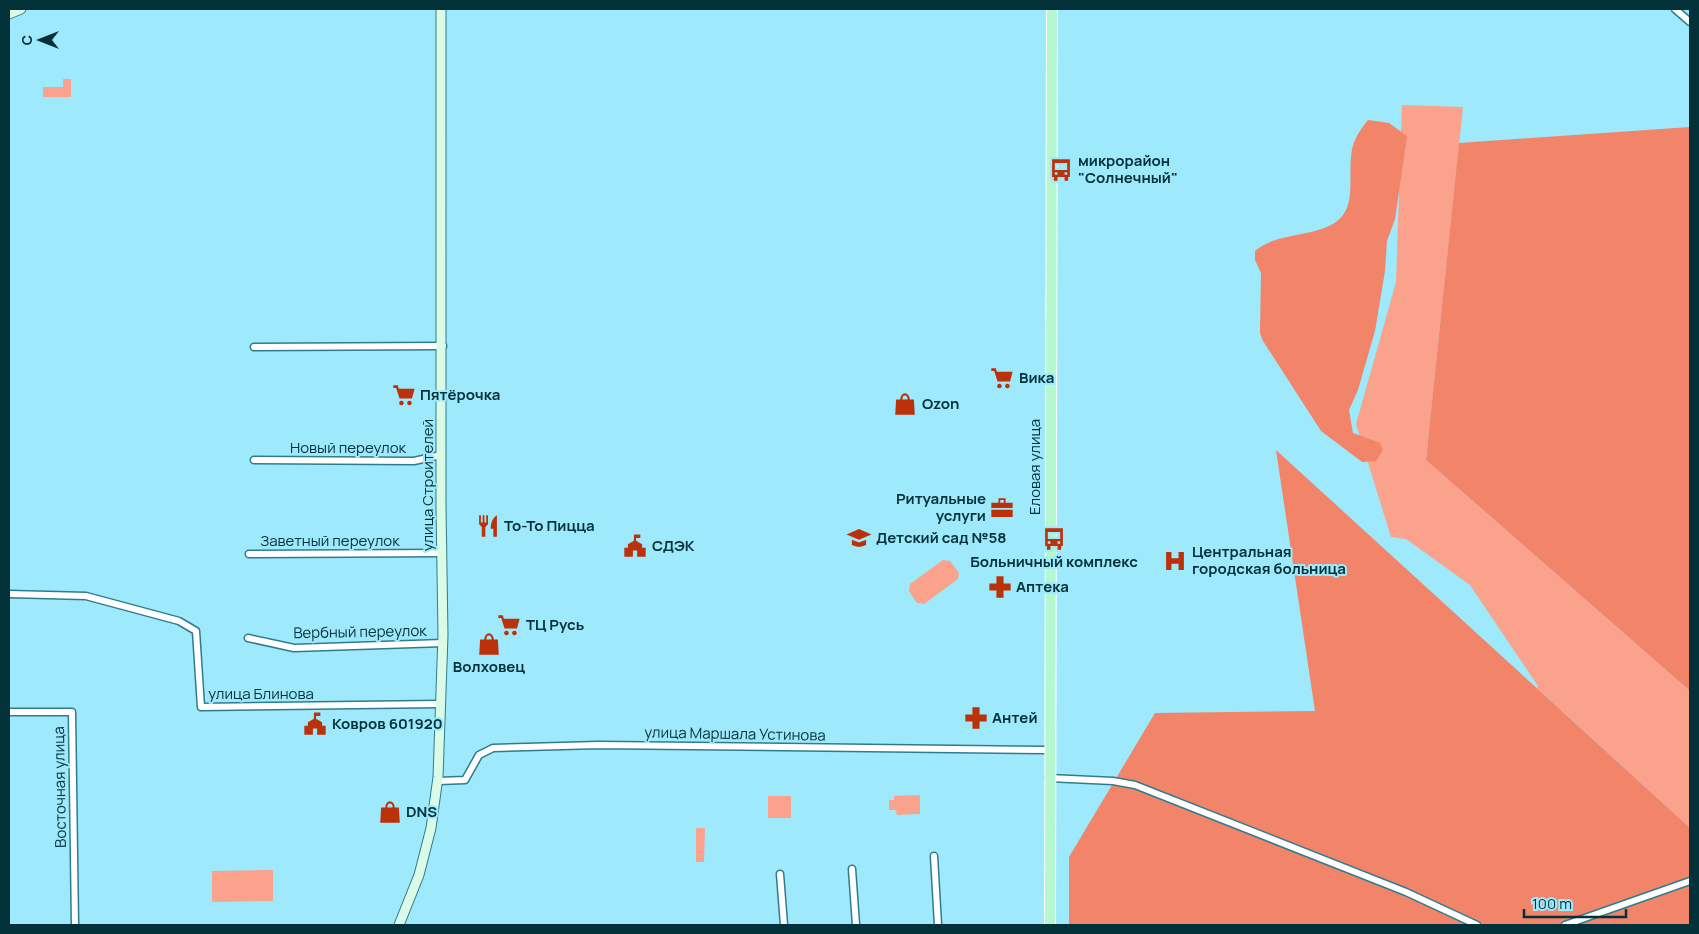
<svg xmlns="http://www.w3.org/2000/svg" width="1699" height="934" font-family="Manrope,sans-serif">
<rect width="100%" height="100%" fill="#9ee9fb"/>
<g fill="#faa28b">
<path d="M63,79H71V97H43V87H63Z"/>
<path d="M1402,105L1463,107L1426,460L1690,691V828L1537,688L1538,686L1470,585L1406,539L1391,537L1356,424L1396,282Z"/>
<path d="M943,560L950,561L959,573L958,579L924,604L917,603L909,591L910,584Z"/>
<path d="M920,795V814L897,815L896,810H889V800H894V796Z"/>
<rect x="768" y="796" width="23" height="22"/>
<path d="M696,828H705L704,862H696Z"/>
<path d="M273,870V901L212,902V871Z"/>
</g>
<g fill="#f28469">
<path d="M1368,120L1389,123L1407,136L1395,219L1387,241L1385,271L1375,331L1358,390L1349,410L1353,433L1380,443L1383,450L1376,461L1362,462L1321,431L1263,341L1260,333L1261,273L1255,260V251C1278,230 1325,239 1343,215C1357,197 1345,162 1355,140C1358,133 1363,126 1368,120Z"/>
<path d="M1690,127V691L1426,460L1459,143Z"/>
<path d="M1276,450L1690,828V925H1069V857L1155,713L1315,711Z"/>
</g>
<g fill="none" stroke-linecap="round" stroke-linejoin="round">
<defs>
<g id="street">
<path d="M1675,9L1690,22"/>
<path d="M254,347L443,346"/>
<path d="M254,460L414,461L441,455"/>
<path d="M249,554L442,553"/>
<path d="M9,594L86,596L179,621L196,631L201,707L439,704"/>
<path d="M248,638L294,648L443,643"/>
<path d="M9,712H72L75,925"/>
<path d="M1049,778L1113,781L1135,785L1406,892L1477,925"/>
<path d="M438,781L465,780L479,755L493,748L598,745L1049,750"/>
<path d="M934,856L938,925"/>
<path d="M852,869L856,925"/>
<path d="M780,874L784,925"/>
<path d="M1565,925L1690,881"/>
</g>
<g id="secondary">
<path d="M9,14L21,9"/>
<path d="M399,925L419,875L431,828L438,777L443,635L441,506V9"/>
</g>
<path id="primary" d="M1050,925L1052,9"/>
</defs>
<use href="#street" stroke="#307c8d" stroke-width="9"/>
<use href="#secondary" stroke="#307c8d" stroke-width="11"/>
<use href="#primary" stroke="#fff" stroke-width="12"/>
<use href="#street" stroke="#fff" stroke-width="6"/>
<use href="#secondary" stroke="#dafbe6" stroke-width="9"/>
<use href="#primary" stroke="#b5f7ce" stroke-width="10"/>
</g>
<defs>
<symbol id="bus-bare" viewBox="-9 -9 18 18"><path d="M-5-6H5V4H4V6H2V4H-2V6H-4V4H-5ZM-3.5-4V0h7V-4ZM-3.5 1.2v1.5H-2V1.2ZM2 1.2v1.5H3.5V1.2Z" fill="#bb3109" stroke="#9ee9fb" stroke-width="2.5" paint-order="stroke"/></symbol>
<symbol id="supermarket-bare" viewBox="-9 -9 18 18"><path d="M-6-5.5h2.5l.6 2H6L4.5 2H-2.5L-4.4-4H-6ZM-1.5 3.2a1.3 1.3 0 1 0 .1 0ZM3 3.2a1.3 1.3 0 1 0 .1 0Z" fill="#bb3109" stroke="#9ee9fb" stroke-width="2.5" paint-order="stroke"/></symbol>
<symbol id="shop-bare" viewBox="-9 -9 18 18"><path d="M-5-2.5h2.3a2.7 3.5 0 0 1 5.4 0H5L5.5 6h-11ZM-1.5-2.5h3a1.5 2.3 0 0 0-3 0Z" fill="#bb3109" stroke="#9ee9fb" stroke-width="2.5" paint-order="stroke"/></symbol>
<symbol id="office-bare" viewBox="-9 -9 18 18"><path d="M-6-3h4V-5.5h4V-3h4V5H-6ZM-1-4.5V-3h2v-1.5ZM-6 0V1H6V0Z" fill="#bb3109" stroke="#9ee9fb" stroke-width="2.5" paint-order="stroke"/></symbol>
<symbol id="restaurant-bare" viewBox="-9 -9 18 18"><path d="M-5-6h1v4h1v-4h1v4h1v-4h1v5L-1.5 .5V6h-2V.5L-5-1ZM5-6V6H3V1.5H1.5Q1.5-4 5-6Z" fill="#bb3109" stroke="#9ee9fb" stroke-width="2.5" paint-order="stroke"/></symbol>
<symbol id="school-bare" viewBox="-9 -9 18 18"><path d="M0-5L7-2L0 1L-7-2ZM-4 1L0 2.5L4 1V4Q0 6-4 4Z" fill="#bb3109" stroke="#9ee9fb" stroke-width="2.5" paint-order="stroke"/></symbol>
<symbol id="civic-bare" viewBox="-9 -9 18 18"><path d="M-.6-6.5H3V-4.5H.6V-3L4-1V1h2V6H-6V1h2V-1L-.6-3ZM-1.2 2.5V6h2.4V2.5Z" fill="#bb3109" stroke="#9ee9fb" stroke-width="2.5" paint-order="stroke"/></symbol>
<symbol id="hospital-bare" viewBox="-9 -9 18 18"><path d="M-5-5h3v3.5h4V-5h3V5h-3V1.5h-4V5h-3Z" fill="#bb3109" stroke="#9ee9fb" stroke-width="2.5" paint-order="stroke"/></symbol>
<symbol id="pharmacy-bare" viewBox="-9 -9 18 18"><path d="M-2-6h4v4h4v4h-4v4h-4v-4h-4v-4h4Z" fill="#bb3109" stroke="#9ee9fb" stroke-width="2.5" paint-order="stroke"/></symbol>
</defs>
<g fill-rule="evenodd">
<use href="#bus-bare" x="1045" y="154" width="32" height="32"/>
<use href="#supermarket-bare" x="986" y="362" width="32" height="32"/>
<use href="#supermarket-bare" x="388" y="379" width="32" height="32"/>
<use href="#shop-bare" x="889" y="388" width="32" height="32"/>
<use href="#office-bare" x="986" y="492" width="32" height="32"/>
<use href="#restaurant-bare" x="472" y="510" width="32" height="32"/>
<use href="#school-bare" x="843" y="522" width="32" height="32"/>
<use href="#bus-bare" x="1038" y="523" width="32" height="32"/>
<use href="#civic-bare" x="619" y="530" width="32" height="32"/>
<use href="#hospital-bare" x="1159" y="545" width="32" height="32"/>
<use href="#pharmacy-bare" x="984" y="571" width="32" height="32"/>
<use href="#supermarket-bare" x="493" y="609" width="32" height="32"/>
<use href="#shop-bare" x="473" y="628" width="32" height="32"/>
<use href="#pharmacy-bare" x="960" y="702" width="32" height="32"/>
<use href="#civic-bare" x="299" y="708" width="32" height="32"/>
<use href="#shop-bare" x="374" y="796" width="32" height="32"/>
</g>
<g text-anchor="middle" stroke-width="4" stroke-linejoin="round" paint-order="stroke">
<g font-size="15" font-weight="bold" fill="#03313a" stroke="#9ee9fb" text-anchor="start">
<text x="1078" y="166">микрорайон<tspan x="1078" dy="17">"Солнечный"</tspan></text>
<text x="1019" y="383">Вика</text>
<text x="420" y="400">Пятёрочка</text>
<text x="922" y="409">Ozon</text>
<text x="986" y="504" text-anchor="end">Ритуальные<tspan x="986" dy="17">услуги</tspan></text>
<text x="504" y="531">То-То Пицца</text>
<text x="876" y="543">Детский сад №58</text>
<text x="652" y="551">СДЭК</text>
<text x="1192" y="557">Центральная<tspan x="1192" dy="17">городская больница</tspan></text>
<text x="1054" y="567" text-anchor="middle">Больничный комплекс</text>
<text x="1016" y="592">Аптека</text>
<text x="526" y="630">ТЦ Русь</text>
<text x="489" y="672" text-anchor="middle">Волховец</text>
<text x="992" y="723">Антей</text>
<text x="332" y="729">Ковров 601920</text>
<text x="406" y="817">DNS</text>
</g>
<g font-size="15" fill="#03313a" stroke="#9ee9fb">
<text x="348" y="453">Новый переулок</text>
<text transform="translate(1035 467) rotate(-90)" y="5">Еловая улица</text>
<text transform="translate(428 485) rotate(-90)" y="5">улица Строителей</text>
<text x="330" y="546">Заветный переулок</text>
<text transform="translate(360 632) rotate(-1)" y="5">Вербный переулок</text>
<text x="261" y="699">улица Блинова</text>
<text transform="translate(735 734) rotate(1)" y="5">улица Маршала Устинова</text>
<text transform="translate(60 787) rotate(-91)" y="5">Восточная улица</text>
</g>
</g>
<rect width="1699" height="934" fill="none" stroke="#03313a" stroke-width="20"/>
<g transform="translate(40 40) rotate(270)" stroke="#9ee9fb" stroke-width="4" paint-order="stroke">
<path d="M0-4L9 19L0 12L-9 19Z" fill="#03313a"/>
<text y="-8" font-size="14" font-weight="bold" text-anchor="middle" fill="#03313a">С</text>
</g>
<path d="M1524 909v8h102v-8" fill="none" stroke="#03313a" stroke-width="2.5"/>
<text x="1532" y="909" font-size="15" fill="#03313a" stroke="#9ee9fb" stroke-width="4" paint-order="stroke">100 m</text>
</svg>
